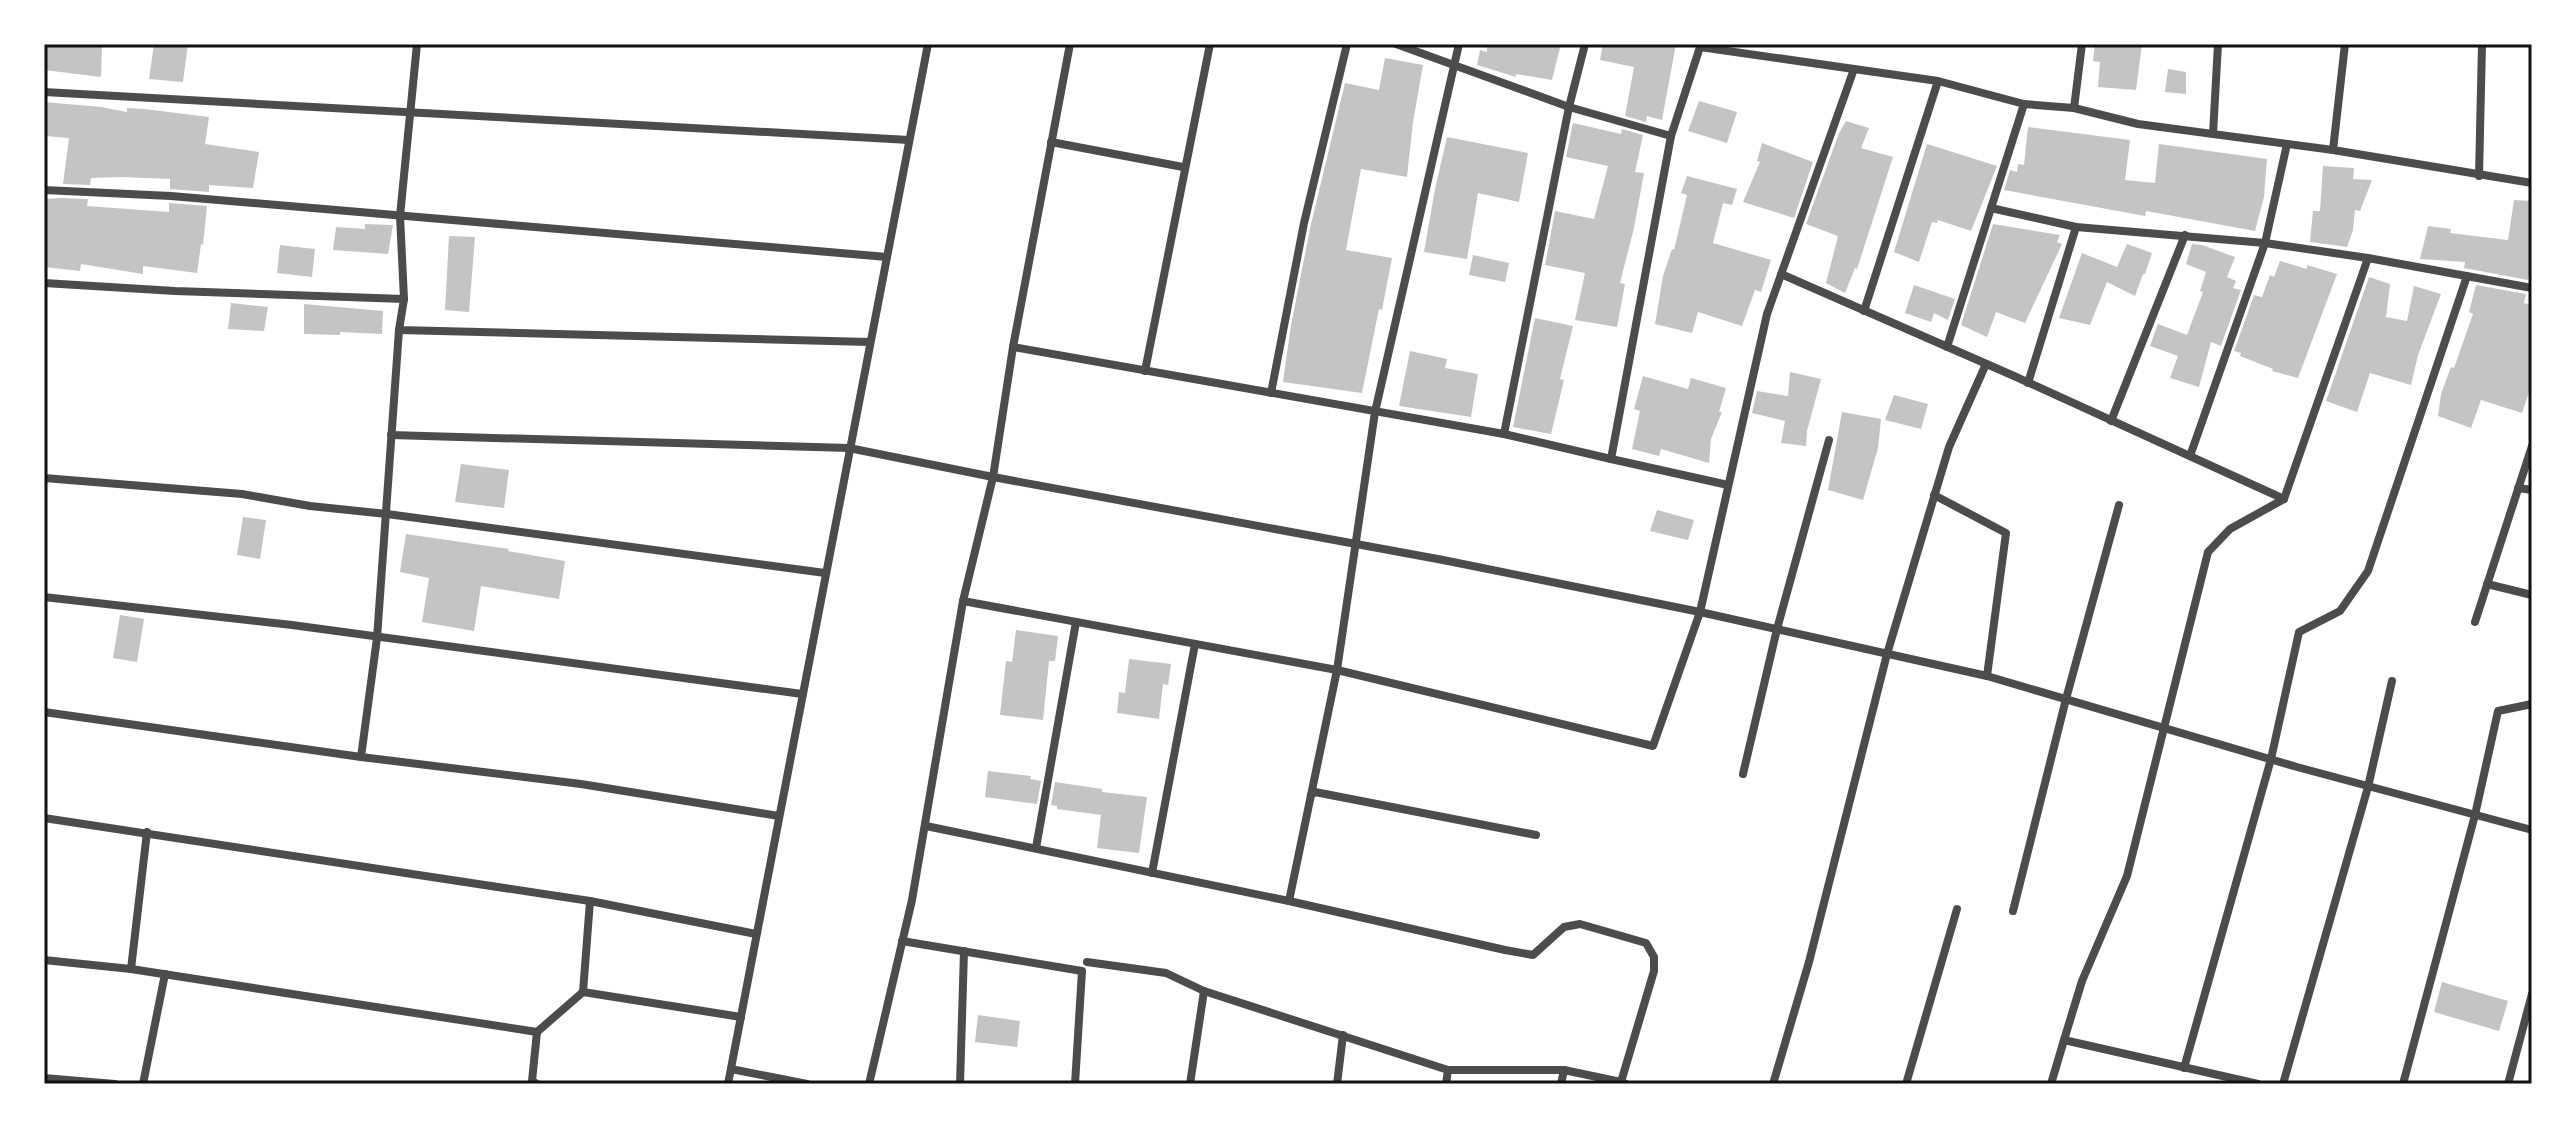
<svg xmlns="http://www.w3.org/2000/svg" width="2576" height="1128" font-family="Karla,sans-serif">
<rect width="100%" height="100%" fill="#fff"/>
<g fill="#c4c4c4">
<path d="M44,44H102L101,77L44,70Z"/>
<path d="M154,44H188L183,82L149,79Z"/>
<path d="M1487,44H1561L1552,80L1516,74V77L1477,65L1480,50L1487,52Z"/>
<path d="M1603,44H1676L1662,120L1647,116L1646,122L1625,116L1634,67L1600,60Z"/>
<path d="M2095,44H2142L2136,90L2098,87L2100,62L2093,61Z"/>
<path d="M1385,58L1423,65L1413,122L1407,177L1361,169L1346,250L1392,258L1382,310L1379,309L1362,393L1283,382L1291,325L1311,224L1345,83L1379,90Z"/>
<path d="M2168,69L2186,72V94L2165,92Z"/>
<path d="M1699,101L1737,112L1727,143L1688,131Z"/>
<path d="M44,102L101,107L127,112V108L144,109L209,117L205,144L259,152L253,188L209,185V192L170,189V179L121,177L91,178L90,185L63,184L69,138L45,136Z"/>
<path d="M1846,121L1869,128L1861,148L1893,157L1857,269L1855,268L1845,293L1826,283L1838,236L1806,224L1839,133Z"/>
<path d="M1573,123L1621,134L1622,129L1643,135L1635,172L1644,173L1634,228L1620,283L1625,284L1617,327L1575,320L1585,273L1545,265L1555,211L1594,219L1608,166L1566,157Z"/>
<path d="M2028,127L2130,140L2125,180L2155,183L2159,144L2267,159L2264,197L2255,231L2146,211L2145,216L2004,190L2010,170L2017,172L2018,164L2024,165Z"/>
<path d="M1447,137L1528,153L1519,202L1478,193L1467,259L1424,252L1435,189Z"/>
<path d="M1762,143L1813,162L1794,218L1743,202L1760,162L1757,161Z"/>
<path d="M1927,144L1997,166L1971,231L1938,220L1937,223L1932,222L1919,262L1894,252Z"/>
<path d="M2323,166L2354,168L2353,179L2372,180L2360,211L2355,210L2353,230L2347,247L2310,242L2313,211H2320Z"/>
<path d="M1687,176L1737,189L1732,205L1723,203L1713,243L1771,260L1761,292L1755,290L1742,326L1698,312L1692,333L1655,324L1663,276L1672,249L1674,250L1687,195L1681,193Z"/>
<path d="M61,198L88,199L87,206L169,212V203L207,206L203,245L201,244L197,273L143,266V274L81,264L80,271L44,267V199Z"/>
<path d="M2514,200L2532,201V259L2528,280L2464,268L2465,262L2420,259L2428,226L2451,229L2450,233L2508,240Z"/>
<path d="M365,224L393,225L388,254L333,250L336,227L365,229Z"/>
<path d="M1993,224L2060,235L2057,242L2062,244L2025,323L1996,312L1987,337L1961,325Z"/>
<path d="M449,236L475,237L469,312L445,310Z"/>
<path d="M2127,244L2152,253L2145,274H2143L2135,296L2107,282L2090,325L2059,318L2082,253L2117,267Z"/>
<path d="M2192,244L2202,245L2235,257L2227,277L2236,281L2233,288L2241,290L2221,346L2211,342L2199,387L2170,378L2178,356L2150,346L2158,324L2187,335L2203,292L2200,291L2206,272L2186,264Z"/>
<path d="M280,245L315,249L312,277L277,273Z"/>
<path d="M1473,255L1509,263L1505,282L1469,275Z"/>
<path d="M2280,261L2307,269V265L2337,274L2298,378L2272,371L2273,369L2240,356L2241,353L2234,351L2254,295L2262,297L2270,275L2274,277Z"/>
<path d="M2369,277L2390,284L2386,317L2407,321L2414,286L2441,294L2418,355L2411,385L2370,373L2357,412L2326,401Z"/>
<path d="M1914,285L1955,299L1948,320L1934,313L1931,322L1905,313Z"/>
<path d="M2476,285L2526,294L2524,303L2532,305V383L2522,413L2481,400L2471,428L2438,416L2441,394L2451,367L2454,368L2473,314L2469,312Z"/>
<path d="M231,303L268,307L264,331L228,329Z"/>
<path d="M304,304L383,311L382,334L340,332V335L304,334Z"/>
<path d="M1535,318L1573,326L1560,379L1564,380L1551,434L1513,427Z"/>
<path d="M1410,351L1447,359L1445,368L1478,374L1471,417L1399,406Z"/>
<path d="M1790,372L1821,379L1807,431L1806,446L1781,443L1785,421L1752,413L1757,391L1788,396Z"/>
<path d="M1643,376L1688,389L1691,378L1726,388L1719,412H1722L1711,439L1709,463L1661,449L1659,456L1632,449L1640,411L1634,409Z"/>
<path d="M1894,395L1928,404L1921,429L1885,420Z"/>
<path d="M1842,412L1881,419L1878,448L1863,500L1828,490Z"/>
<path d="M461,464L509,470L504,508L455,502Z"/>
<path d="M1657,510L1694,520L1688,540L1650,531Z"/>
<path d="M243,517L266,520L260,559L237,555Z"/>
<path d="M406,534L509,549L508,551L565,561L559,599L481,586L474,631L422,622L429,578L400,572Z"/>
<path d="M120,615L144,619L137,662L113,658Z"/>
<path d="M1016,630L1058,636L1055,661H1049L1043,720L1000,715L1006,661L1012,662Z"/>
<path d="M1129,659L1171,664L1168,685L1163,684L1159,719L1117,713L1119,692L1125,693Z"/>
<path d="M988,771L1031,776L1030,779L1041,781L1037,804L985,797Z"/>
<path d="M1055,782L1102,789V792L1147,797L1139,853L1097,848L1101,815L1057,809V806L1051,805Z"/>
<path d="M2442,982L2508,1001L2499,1031L2434,1012Z"/>
<path d="M978,1015L1020,1021L1017,1047L975,1042Z"/>
</g>
<g fill="none" stroke-linecap="round" stroke-linejoin="round">
<g stroke="#4c4c4c" stroke-width="8">
<path d="M1070,44L1013,347L1504,434L1611,459L1671,136L1701,44"/>
<path d="M1396,44L1569,107L1671,136"/>
<path d="M1700,47L1938,81L2024,104L2074,108L2138,124L2333,150L2532,183"/>
<path d="M44,92L909,140"/>
<path d="M2074,108L2082,44"/>
<path d="M2213,134L2218,44"/>
<path d="M1051,142L1183,167"/>
<path d="M2333,150L2345,44"/>
<path d="M2479,176L2482,44"/>
<path d="M44,190L171,196L887,257"/>
<path d="M1991,208L2076,227L2265,243L2368,258"/>
<path d="M1781,274L2014,376L2284,499L2368,258L2532,288"/>
<path d="M44,283L175,291L404,299L399,330L870,342"/>
<path d="M404,299L400,216L417,44"/>
<path d="M1864,311L1938,81"/>
<path d="M1947,347L2024,104"/>
<path d="M1145,371L1210,44"/>
<path d="M2028,383L2076,227"/>
<path d="M1271,393L1304,223L1347,44"/>
<path d="M2111,421L2185,235"/>
<path d="M1504,434L1569,107L1585,44"/>
<path d="M391,435L849,448L993,477L1443,560L1700,612L1987,676L2297,767L2532,830"/>
<path d="M2190,456L2265,243L2287,144"/>
<path d="M1611,459L1728,485"/>
<path d="M44,478L242,494L310,506L387,514L825,573"/>
<path d="M2518,488L2532,490"/>
<path d="M1934,495L2006,533L1987,676"/>
<path d="M2487,584L2532,595"/>
<path d="M44,597L292,625L802,694"/>
<path d="M963,601L1337,670L1653,746L1700,612L1767,314L1854,69"/>
<path d="M2475,622L2532,446"/>
<path d="M44,712L361,757L581,784L779,816"/>
<path d="M361,757L377,638L399,330"/>
<path d="M1743,774L1777,629L1829,440"/>
<path d="M1311,795L1315,792L1536,835"/>
<path d="M44,818L590,901L756,934"/>
<path d="M926,826L1289,901L1337,670L1375,412L1459,44"/>
<path d="M1036,848L1076,622"/>
<path d="M1152,873L1195,644"/>
<path d="M1289,901L1505,950L1533,955L1564,927L1580,924L1646,943L1654,957V971L1621,1082L1626,1084"/>
<path d="M2013,911L2066,699L2119,505"/>
<path d="M902,941L1082,971L1075,1084"/>
<path d="M44,960L131,969L537,1032L583,992L741,1017"/>
<path d="M1087,962L1166,973L1204,991L1448,1070L1446,1084"/>
<path d="M131,969L147,832"/>
<path d="M583,992L590,901"/>
<path d="M2064,1040L2082,981L2127,876L2208,552L2230,529L2284,499"/>
<path d="M2184,1068L2271,759L2299,632L2340,611L2368,571L2467,276"/>
<path d="M731,1069L807,1084"/>
<path d="M1448,1070H1564"/>
<path d="M44,1078L115,1084"/>
<path d="M143,1084L165,974"/>
<path d="M537,1084L532,1081L537,1032"/>
<path d="M728,1084L928,44"/>
<path d="M869,1084L912,900L963,601L993,477L1013,347"/>
<path d="M960,1084L964,951"/>
<path d="M1190,1084L1204,991"/>
<path d="M1337,1084L1343,1035"/>
<path d="M1561,1084L1564,1070L1621,1082"/>
<path d="M1773,1084L1809,962L1887,654L1949,447L1986,364"/>
<path d="M1906,1084L1957,909"/>
<path d="M2051,1084L2064,1040L2258,1084"/>
<path d="M2283,1084L2368,787L2392,681"/>
<path d="M2403,1084L2475,815L2498,711L2532,704"/>
<path d="M2508,1084L2532,994"/>
</g>
</g>
<rect width="2576" height="1128" fill="none" stroke="#ffffff" stroke-width="92"/>
<rect x="46" y="46" width="2484" height="1036" fill="none" stroke="#111" stroke-width="3"/>
</svg>
